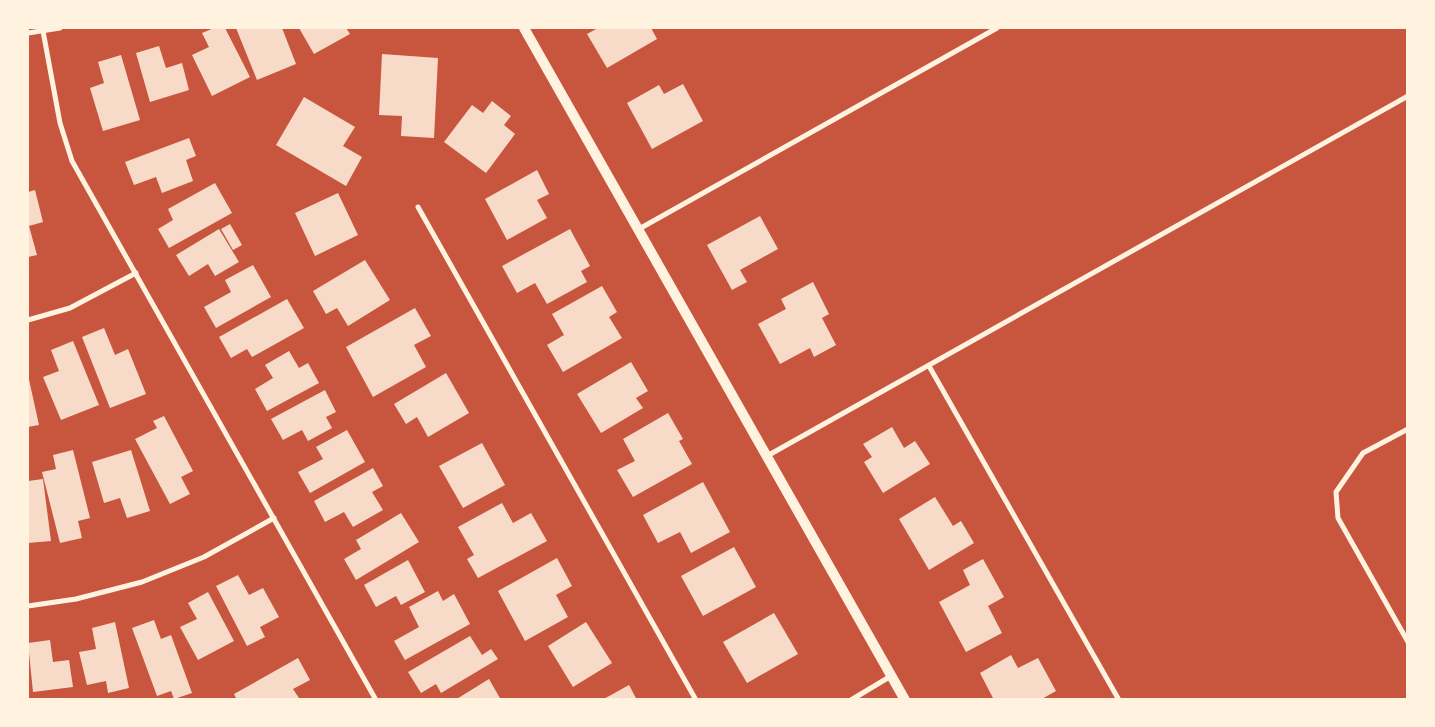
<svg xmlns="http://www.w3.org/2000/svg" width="1435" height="727" font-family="'Crimson Pro',serif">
<rect width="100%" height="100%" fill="#c8553d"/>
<g fill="#f7dbc8">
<path d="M214,28H225L250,77L212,96L192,55L209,47L202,33Z"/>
<path d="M236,28H282L296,64L257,80Z"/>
<path d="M299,28H346L350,34L314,54Z"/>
<path d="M598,28H651L657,39L607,68L587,34Z"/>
<path d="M159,46L166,68L182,63L189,90L150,102L136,53Z"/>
<path d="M382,54L438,58L434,138L401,136L402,116L379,115Z"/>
<path d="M121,55L140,120L103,131L90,88L104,83L98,62Z"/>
<path d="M683,84L703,121L652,149L627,103L659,85L664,94Z"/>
<path d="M304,97L355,127L343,146L362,157L346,186L276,145Z"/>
<path d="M492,101L511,116L504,125L515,134L486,173L444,142L472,105L483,113Z"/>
<path d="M189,138L196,156L186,160L193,181L162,193L156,177L134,185L125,162Z"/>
<path d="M537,170L549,194L537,200L547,218L507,240L485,199Z"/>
<path d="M215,183L232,213L169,248L158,229L173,220L168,209Z"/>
<path d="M35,190L43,222L29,226L37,255L28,257V192Z"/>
<path d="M338,193L358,235L315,256L295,213Z"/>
<path d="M760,216L778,249L740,270L747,282L732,290L707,245Z"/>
<path d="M230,224L242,245L233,250L221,229Z"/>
<path d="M219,229L239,262L215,276L208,264L189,276L176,255Z"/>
<path d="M570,229L590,266L581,271L587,282L547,304L535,283L517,293L502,266Z"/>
<path d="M365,260L390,300L348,326L337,308L326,314L313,291Z"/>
<path d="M253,265L271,297L216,328L204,307L231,292L225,280Z"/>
<path d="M813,282L829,314L822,318L836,345L814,357L810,348L780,364L758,324L786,309L781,299Z"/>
<path d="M602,286L617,312L609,317L622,338L563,372L547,345L564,335L552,314Z"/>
<path d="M287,299L304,328L252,357L247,349L231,358L219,337Z"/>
<path d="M415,308L431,336L414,345L426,367L373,397L346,347Z"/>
<path d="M104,328L115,355L128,349L146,394L110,408L82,337Z"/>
<path d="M73,341L99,405L61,420L43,377L59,371L51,350Z"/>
<path d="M289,351L299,368L308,363L319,383L267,411L255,389L273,378L265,365Z"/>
<path d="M631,362L648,391L636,398L643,408L601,433L577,394Z"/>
<path d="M446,373L469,413L428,437L417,417L406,424L394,404Z"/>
<path d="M28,375L39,425L28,427Z"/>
<path d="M325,390L336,412L326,417L332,428L308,441L302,430L283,440L271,419Z"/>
<path d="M668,413L683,439L679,441L692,464L633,497L617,470L635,461L623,439Z"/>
<path d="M164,416L193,471L181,477L190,494L170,504L135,439L157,428L153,421Z"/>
<path d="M892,427L904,448L915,441L930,464L883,493L864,462L872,457L863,444Z"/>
<path d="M347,430L365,462L310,493L298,472L323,459L316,447Z"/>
<path d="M482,443L505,485L463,508L439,466Z"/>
<path d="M73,450L90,518L78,521L82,538L60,543L42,472L56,469L53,455Z"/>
<path d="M131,450L150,511L127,518L120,498L104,503L92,462Z"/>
<path d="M373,468L383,486L372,492L383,510L353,527L344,512L325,522L314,501Z"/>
<path d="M43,479L51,541L28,543V481Z"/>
<path d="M703,482L730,532L691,553L680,532L658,543L643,515Z"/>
<path d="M935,497L953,526L961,521L974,543L929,570L899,519Z"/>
<path d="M502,503L513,523L531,513L547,541L478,578L467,559L474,555L458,527Z"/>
<path d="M401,513L419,542L356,580L344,559L361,549L356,540Z"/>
<path d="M734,547L756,587L703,616L681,576Z"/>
<path d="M557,558L572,586L556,595L568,617L525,641L498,591Z"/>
<path d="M983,559L1004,597L988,606L1002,633L966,652L939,602L970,585L963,570Z"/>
<path d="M408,560L425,592L401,605L396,596L376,607L364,585Z"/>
<path d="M238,575L249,595L263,588L279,617L260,627L265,637L247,646L216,586Z"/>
<path d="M438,591L443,601L454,594L470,624L405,660L394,641L419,627L409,607Z"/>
<path d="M208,592L234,641L198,660L180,627L197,619L188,603Z"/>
<path d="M774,613L798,654L747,683L723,642Z"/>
<path d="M154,620L161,639L171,635L192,693L174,699L171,691L157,696L132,628Z"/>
<path d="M115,622L129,688L108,693L106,681L87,685L79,652L96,649L92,628Z"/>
<path d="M586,622L612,663L573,687L548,646Z"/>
<path d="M470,636L482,655L491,649L498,659L441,693L436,684L421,693L408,672Z"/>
<path d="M50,640L53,662L69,660L73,687L33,692L28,643Z"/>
<path d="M1011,655L1018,668L1038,658L1056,691L1040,700H994L980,673Z"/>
<path d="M298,658L310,680L293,689L299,698L296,700H237L234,694Z"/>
<path d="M489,679L501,700H455Z"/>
<path d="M629,685L637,700H602Z"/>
</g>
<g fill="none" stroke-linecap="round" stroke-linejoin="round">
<g stroke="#fff3e0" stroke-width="5">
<path d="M43,31L60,123L72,161L376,700"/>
<path d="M28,33L60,28"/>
<path d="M418,207L696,700"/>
<path d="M639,229L997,28"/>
<path d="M28,320L70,308L136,273"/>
<path d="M929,366L1119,700"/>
<path d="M1408,429L1363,453L1336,492L1338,518L1408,642"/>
<path d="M767,456L1408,96"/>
<path d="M28,606L76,599L142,582L204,557L274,518"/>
<path d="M851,700L891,676"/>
</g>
<path stroke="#fff3e0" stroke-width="10" d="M524,28L905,700"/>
</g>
<rect width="1435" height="727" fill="none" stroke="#fff3e0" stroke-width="58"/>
</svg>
